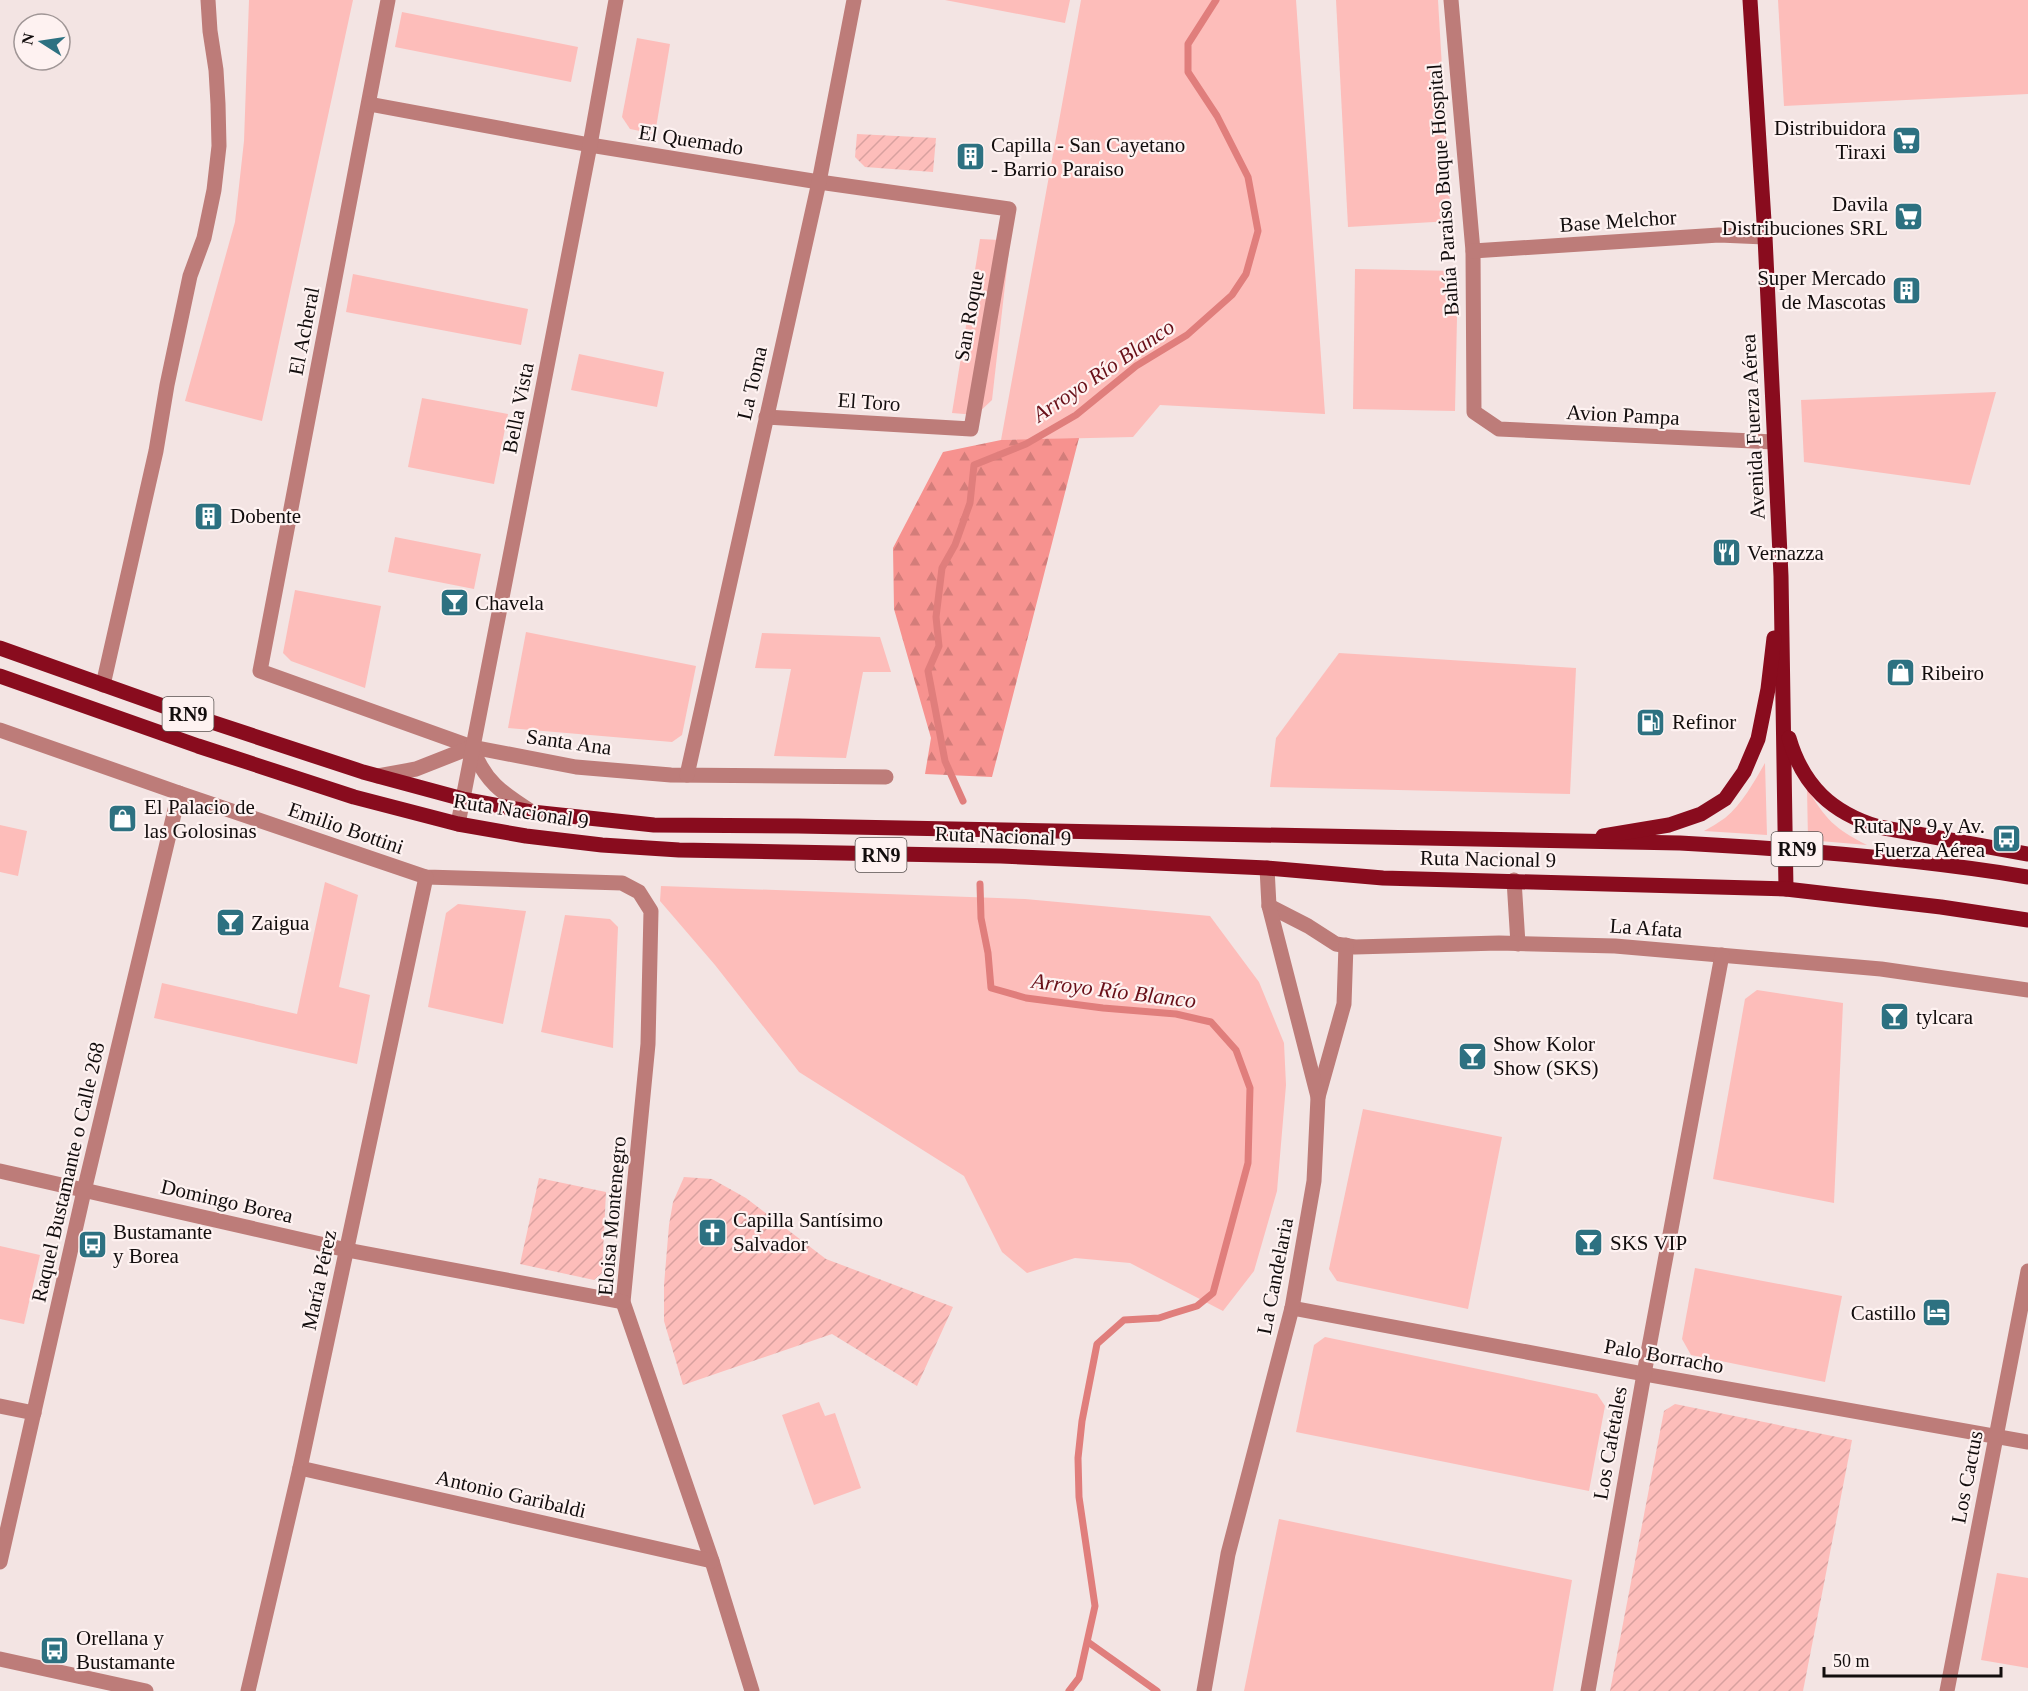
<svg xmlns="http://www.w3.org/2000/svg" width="2028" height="1691" font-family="'Times New Roman',serif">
<defs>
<pattern id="forest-firs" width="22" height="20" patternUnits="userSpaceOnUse" patternTransform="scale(1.5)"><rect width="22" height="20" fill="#f7928f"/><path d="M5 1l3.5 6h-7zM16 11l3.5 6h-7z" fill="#d37d7a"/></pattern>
<pattern id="garden-furrows" width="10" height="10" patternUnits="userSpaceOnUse" patternTransform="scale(1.5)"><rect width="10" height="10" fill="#fdbdba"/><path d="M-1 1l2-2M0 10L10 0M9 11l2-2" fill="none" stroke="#d8a19f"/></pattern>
</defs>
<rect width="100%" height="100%" fill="#f3e4e3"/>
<g fill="#fdbdba">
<path d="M249,0H353L262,421L185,401L235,222L244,141Z"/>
<path d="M945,0H1070L1065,23Z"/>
<path d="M1081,0H1296L1325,414L1160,405L1133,437L1001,440Z"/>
<path d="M1336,0H1438L1451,221L1348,227Z"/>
<path d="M1778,0H2028V94L1784,106Z"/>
<path d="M402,12L578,47L571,82L395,47Z"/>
<path d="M637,38L670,44L655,134L630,129L622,117Z"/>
<path d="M980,239L1000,240L1009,250L992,400L976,415L952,413Z"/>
<path d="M1355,269L1458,271L1455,411L1353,409Z"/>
<path d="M353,274L528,309L521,345L346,312Z"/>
<path d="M579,354L664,372L657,407L571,390Z"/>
<path d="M1996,392L1970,485L1804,462L1801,400Z"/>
<path d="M422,398L508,414L494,484L408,467Z"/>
<path d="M395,537L481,554L474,589L388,572Z"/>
<path d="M295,590L381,606L365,688L291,661L283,653Z"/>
<path d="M526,632L696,666L682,735L672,742L508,728Z"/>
<path d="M762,633L880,637L891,672H863L846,758L774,756L791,669L755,668Z"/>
<path d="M1339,653L1576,668L1570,794L1270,787L1276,738Z"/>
<path d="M1765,763L1767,835L1704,831C1711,827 1718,823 1725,818C1742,804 1754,782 1765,763Z"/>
<path d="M1807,788C1826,820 1834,828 1867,845L1808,840Z"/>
<path d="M0,825L27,831L18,876L0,872Z"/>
<path d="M325,882L358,895L339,987L370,995L357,1064L154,1018L162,983L297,1014Z"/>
<path d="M661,886L1025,899L1210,916L1259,982L1284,1043L1286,1085L1277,1191L1254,1271L1223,1311L1130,1263L1075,1258L1027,1273L1002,1252L964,1176L799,1072L715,965L660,901Z"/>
<path d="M458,904L526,911L503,1024L428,1007L446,913Z"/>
<path d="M565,915L610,919L618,927L613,1048L541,1032Z"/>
<path d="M1757,990L1843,1003L1834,1203L1713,1179L1745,999Z"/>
<path d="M1363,1109L1502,1137L1468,1309L1337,1281L1329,1269Z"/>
<path d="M0,1246L40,1255L24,1324L0,1319Z"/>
<path d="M1695,1268L1842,1296L1825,1382L1691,1355L1682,1339Z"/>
<path d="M1325,1337L1597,1394L1605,1406L1589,1491L1296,1432L1314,1345Z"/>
<path d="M819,1402L825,1416L835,1413L861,1488L814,1505L782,1415Z"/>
<path d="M1279,1519L1572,1580L1553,1691H1244Z"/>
<path d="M1997,1573L2028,1578V1668L1981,1660Z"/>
</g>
<path fill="url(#forest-firs)" d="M1079,438L992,777L925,774L931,738L894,609L893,548L943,452L1001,440Z"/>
<g fill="url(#garden-furrows)">
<path d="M857,134L936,138L933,172L865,167L855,157Z"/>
<path d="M684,1177L712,1179L746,1198L826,1259L953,1307L917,1386L832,1334L683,1385L664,1321V1285L669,1225L673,1202Z"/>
<path d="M539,1178L606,1192L602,1273L594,1280L520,1264Z"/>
<path d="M1675,1404L1852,1440L1803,1691H1610L1664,1411Z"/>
</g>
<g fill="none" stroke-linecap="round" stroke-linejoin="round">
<g stroke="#e07e7c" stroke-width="7">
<path d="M963,801L945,761L928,671L939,646L936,617L942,568L955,545L970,503L974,465L1026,444L1076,415L1136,366L1187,335L1232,295L1246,274L1258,231L1248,177L1217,116L1188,72V44L1216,0"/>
<path d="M980,884L981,918L988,953L991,988L1026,998L1103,1008L1176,1014L1211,1022L1236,1050L1250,1088L1248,1163L1213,1293L1197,1306L1171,1314L1159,1318L1124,1320L1097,1344L1082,1421L1078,1458L1079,1497L1095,1606L1079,1678L1069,1691"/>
<path d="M1088,1642L1157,1691"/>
</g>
<g stroke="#bd7c79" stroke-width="15">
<path d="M388,0L260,671L472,747L576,767L671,775L886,777"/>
<path d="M1451,0L1473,251L1474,412L1499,429L1774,442"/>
<path d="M369,104L590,145L819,182L1009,209L971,429L766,417"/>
<path d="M1473,251L1719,235L1765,237"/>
<path d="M103,685L156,451L167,385L190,276L204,238L214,190L219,146L218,104L216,70L210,31L208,0"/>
<path d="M0,730L179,793L426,877L622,883L639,892L651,911L648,1044L623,1302L712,1561L752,1691"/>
<path d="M687,775L819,182L854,0"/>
<path d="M378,776L416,769L472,747C484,781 502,793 532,812"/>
<path d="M458,824L590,145L616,0"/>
<path d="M1514,880L1518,944"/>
<path d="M1269,906L1308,926L1336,944L1355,947L1499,943L1615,946L1881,969L2028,990"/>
<path d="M1318,1097L1344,1004L1346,945"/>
<path d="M0,1171L347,1250L623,1302"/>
<path d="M1292,1308L1644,1374L2028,1442"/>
<path d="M0,1406L34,1413"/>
<path d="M300,1468L712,1561"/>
<path d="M0,1562L84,1191L179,793"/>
<path d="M0,1659L146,1691"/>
<path d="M248,1691L300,1468L426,877"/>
<path d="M1204,1691L1228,1554L1292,1308L1314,1181L1318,1097L1269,906L1267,868"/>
<path d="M1588,1691L1644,1374L1722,955"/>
<path d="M1947,1691L2028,1271"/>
</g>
<g stroke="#890c1e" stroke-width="15">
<path d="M1750,0L1765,237L1781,576L1786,889"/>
<path d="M0,648L166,707L363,772L463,799L532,812L654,825L798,826L1680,843C1796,849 1913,858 2028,877"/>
<path d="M0,676L198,746L354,797L458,824L526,836L602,845L679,850L1001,856L1267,868L1383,878L1786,889L1941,907L2028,920"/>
<path d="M1789,738C1803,786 1832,813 1879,827L2028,854"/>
<path d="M1603,836L1669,825L1701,814L1725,799L1744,772L1758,739L1768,689L1774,638"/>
</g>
</g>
<defs>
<symbol id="supermarket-square" viewBox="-11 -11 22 22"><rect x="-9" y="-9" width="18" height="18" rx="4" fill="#2d7181" stroke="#fef2f1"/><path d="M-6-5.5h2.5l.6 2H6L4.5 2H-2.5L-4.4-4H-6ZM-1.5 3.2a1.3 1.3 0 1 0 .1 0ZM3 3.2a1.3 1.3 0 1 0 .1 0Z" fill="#fff"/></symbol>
<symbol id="building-square" viewBox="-11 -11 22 22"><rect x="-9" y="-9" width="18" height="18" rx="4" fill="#2d7181" stroke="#fef2f1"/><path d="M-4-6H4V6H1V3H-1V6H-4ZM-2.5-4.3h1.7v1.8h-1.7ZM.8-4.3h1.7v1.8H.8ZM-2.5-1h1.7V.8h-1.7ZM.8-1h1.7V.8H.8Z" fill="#fff"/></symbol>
<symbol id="restaurant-square" viewBox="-11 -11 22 22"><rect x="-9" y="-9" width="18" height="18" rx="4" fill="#2d7181" stroke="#fef2f1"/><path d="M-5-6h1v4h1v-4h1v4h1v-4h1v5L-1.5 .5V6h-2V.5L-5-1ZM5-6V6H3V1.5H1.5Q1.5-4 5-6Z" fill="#fff"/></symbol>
<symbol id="bar-square" viewBox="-11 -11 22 22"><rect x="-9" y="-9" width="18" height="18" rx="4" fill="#2d7181" stroke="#fef2f1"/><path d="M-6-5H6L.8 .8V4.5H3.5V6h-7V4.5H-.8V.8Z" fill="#fff"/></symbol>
<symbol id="shop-square" viewBox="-11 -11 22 22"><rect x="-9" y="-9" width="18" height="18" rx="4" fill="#2d7181" stroke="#fef2f1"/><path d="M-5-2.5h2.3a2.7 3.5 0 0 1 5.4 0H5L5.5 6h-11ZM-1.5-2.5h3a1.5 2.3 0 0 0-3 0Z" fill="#fff"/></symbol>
<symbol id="fuel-square" viewBox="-11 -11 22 22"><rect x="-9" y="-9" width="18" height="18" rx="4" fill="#2d7181" stroke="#fef2f1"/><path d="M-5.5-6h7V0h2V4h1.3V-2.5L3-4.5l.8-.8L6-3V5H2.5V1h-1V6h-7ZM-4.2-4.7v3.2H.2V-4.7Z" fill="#fff"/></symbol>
<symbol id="bus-square" viewBox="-11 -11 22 22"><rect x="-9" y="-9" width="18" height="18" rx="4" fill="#2d7181" stroke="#fef2f1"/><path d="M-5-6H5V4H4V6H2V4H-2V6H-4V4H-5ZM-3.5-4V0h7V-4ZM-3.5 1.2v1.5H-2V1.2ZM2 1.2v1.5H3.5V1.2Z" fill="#fff"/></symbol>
<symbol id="church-square" viewBox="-11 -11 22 22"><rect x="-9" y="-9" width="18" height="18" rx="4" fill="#2d7181" stroke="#fef2f1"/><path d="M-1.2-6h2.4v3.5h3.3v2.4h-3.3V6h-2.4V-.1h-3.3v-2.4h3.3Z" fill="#fff"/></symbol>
<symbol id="hotel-square" viewBox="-11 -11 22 22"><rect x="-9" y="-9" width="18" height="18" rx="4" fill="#2d7181" stroke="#fef2f1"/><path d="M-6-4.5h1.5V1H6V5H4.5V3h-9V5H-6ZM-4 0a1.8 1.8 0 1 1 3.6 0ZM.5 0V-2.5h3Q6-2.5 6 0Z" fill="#fff"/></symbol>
</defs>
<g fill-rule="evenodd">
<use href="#supermarket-square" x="1890" y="124" width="33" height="33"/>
<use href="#building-square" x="954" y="140" width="33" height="33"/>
<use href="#supermarket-square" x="1892" y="200" width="33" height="33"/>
<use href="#building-square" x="1890" y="274" width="33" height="33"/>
<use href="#building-square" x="192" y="500" width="33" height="33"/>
<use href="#restaurant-square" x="1710" y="536" width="33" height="33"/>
<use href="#bar-square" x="438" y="586" width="33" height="33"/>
<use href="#shop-square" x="1884" y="656" width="33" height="33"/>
<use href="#fuel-square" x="1634" y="706" width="33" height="33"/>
<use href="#shop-square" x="106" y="802" width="33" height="33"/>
<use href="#bus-square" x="1990" y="822" width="33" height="33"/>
<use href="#bar-square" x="214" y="906" width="33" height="33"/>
<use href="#bar-square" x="1878" y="1000" width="33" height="33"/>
<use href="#bar-square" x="1456" y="1040" width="33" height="33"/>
<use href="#church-square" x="696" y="1216" width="33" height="33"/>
<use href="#bar-square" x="1572" y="1226" width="33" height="33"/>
<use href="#bus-square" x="76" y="1228" width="33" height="33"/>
<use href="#hotel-square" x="1920" y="1296" width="33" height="33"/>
<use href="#bus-square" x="38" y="1634" width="33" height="33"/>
</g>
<g text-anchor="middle" stroke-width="4.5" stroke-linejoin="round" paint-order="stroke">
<g fill="#fef2f1" stroke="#595251" stroke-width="1.5">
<rect x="162.5" y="697" width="51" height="34" rx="4.5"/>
<rect x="1771.5" y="832" width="51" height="34" rx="4.5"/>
<rect x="855.5" y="838" width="51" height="34" rx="4.5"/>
</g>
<g font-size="20" font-weight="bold" fill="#120d0d">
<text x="188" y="721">RN9</text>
<text x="1797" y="856">RN9</text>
<text x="881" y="862">RN9</text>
</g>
<g font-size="21" fill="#120d0d" stroke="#fef2f1" text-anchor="start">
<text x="1886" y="135" text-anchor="end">Distribuidora<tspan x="1886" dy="24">Tiraxi</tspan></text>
<text x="991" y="152">Capilla - San Cayetano<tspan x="991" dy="24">- Barrio Paraiso</tspan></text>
<text x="1888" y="211" text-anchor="end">Davila<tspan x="1888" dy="24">Distribuciones SRL</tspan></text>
<text x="1886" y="285" text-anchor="end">Super Mercado<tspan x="1886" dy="24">de Mascotas</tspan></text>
<text x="230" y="523">Dobente</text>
<text x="1747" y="560">Vernazza</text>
<text x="475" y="610">Chavela</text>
<text x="1921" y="680">Ribeiro</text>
<text x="1672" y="729">Refinor</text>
<text x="144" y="814">El Palacio de<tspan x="144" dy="24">las Golosinas</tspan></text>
<text x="1985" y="833" text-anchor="end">Ruta N° 9 y Av.<tspan x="1985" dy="24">Fuerza Aérea</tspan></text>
<text x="251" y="930">Zaigua</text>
<text x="1916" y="1024">tylcara</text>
<text x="1493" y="1051">Show Kolor<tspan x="1493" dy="24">Show (SKS)</tspan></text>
<text x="733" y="1227">Capilla Santísimo<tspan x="733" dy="24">Salvador</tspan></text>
<text x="113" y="1239">Bustamante<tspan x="113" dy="24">y Borea</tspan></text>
<text x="1610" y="1250">SKS VIP</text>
<text x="1916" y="1320" text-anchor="end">Castillo</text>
<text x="76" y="1645">Orellana y<tspan x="76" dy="24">Bustamante</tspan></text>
</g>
<g font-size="21" fill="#120d0d" stroke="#fef2f1">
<text transform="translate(691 140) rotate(9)" y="7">El Quemado</text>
<text transform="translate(1443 190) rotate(-94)" y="7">Bahía Paraiso Buque Hospital</text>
<text transform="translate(1618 221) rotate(-4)" y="7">Base Melchor</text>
<text transform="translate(969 316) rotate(-80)" y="7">San Roque</text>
<text transform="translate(304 331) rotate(-79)" y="7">El Acheral</text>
<text transform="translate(752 383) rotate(-77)" y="7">La Toma</text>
<text transform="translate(869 402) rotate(4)" y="7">El Toro</text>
<text transform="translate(518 408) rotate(-79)" y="7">Bella Vista</text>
<text transform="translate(1623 415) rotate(3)" y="7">Avion Pampa</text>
<text transform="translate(1753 427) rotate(-93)" y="7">Avenida Fuerza Aérea</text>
<text transform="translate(569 742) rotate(8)" y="7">Santa Ana</text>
<text transform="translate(521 811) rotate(9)" y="7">Ruta Nacional 9</text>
<text transform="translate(346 828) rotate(19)" y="7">Emilio Bottini</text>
<text transform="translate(1003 836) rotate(2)" y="7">Ruta Nacional 9</text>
<text transform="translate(1488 859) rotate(1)" y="7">Ruta Nacional 9</text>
<text transform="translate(1646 928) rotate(4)" y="7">La Afata</text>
<text transform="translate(68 1172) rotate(-77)" y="7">Raquel Bustamante o Calle 268</text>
<text transform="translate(227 1201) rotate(13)" y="7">Domingo Borea</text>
<text transform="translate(612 1216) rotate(-85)" y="7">Eloisa Montenegro</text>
<text transform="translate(1275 1276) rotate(-79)" y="7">La Candelaria</text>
<text transform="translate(319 1280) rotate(-78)" y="7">María Pérez</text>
<text transform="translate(1664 1356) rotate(10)" y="7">Palo Borracho</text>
<text transform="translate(1610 1443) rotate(-80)" y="7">Los Cafetales</text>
<text transform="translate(1967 1477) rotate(-79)" y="7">Los Cactus</text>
<text transform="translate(511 1494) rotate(13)" y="7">Antonio Garibaldi</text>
</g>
<g font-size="22" font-style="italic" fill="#680f18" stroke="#fef2f1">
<text transform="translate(1103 370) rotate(-34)" y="8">Arroyo Río Blanco</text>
<text transform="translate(1114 990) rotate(7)" y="8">Arroyo Río Blanco</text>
</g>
</g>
<g transform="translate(42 42) rotate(282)"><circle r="28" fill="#fef2f1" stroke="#a09696" stroke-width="1.5"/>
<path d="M0-4.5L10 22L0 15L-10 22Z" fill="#2d7181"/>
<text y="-9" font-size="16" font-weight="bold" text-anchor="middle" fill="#120d0d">N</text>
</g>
<path d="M1824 1667v9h177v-9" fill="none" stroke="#120d0d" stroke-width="3"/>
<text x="1833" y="1667" font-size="18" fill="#120d0d" stroke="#fef2f1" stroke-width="4.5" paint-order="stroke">50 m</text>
</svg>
